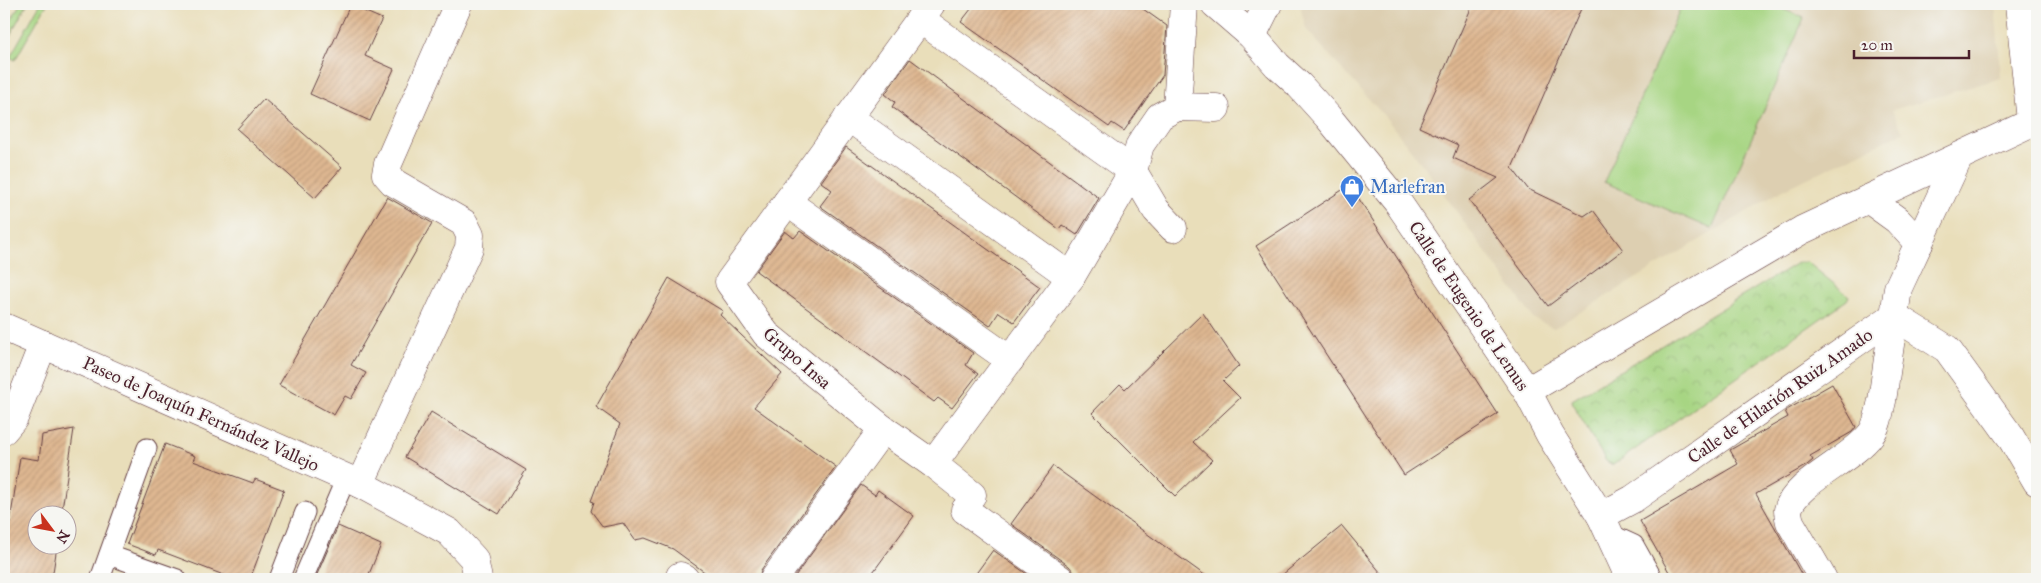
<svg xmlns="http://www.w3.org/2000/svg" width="2041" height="583" font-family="'IM FELL Great Primer',serif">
<defs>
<pattern id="park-crowns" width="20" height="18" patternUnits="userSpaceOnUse" patternTransform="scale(1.25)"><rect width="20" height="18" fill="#a7d583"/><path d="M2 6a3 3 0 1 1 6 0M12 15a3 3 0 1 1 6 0" fill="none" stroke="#91b671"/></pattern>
<pattern id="building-hatch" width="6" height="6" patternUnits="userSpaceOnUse" patternTransform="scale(1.25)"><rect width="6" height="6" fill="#deb791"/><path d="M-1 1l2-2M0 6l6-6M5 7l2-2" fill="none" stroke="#c09d7d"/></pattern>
</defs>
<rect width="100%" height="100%" fill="#f6f6f2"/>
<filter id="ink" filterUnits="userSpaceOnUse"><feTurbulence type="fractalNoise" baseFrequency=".02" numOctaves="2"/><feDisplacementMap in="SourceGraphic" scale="10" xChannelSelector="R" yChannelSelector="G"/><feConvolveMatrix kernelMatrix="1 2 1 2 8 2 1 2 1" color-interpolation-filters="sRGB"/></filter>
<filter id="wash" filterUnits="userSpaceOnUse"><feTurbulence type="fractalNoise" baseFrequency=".0096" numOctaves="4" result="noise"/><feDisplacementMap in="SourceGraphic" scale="20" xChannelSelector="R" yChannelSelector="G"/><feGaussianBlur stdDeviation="1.12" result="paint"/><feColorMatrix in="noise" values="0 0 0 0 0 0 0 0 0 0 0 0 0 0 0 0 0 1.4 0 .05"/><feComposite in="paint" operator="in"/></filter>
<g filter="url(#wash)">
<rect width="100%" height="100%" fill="#e9deba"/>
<path fill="#ddcfb1" d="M1303,4H1995L2001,78L1892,110L1903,132L1781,191L1554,328L1534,319L1428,172L1386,118L1306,29L1301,9Z"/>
<g fill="#a7d583" stroke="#787a57">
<path d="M20,4H27L4,46V33Z"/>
<path d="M40,4H47L15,60L10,57Z"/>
<path d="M1682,4H1771L1804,18L1712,229L1604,182Z"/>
</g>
<path fill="url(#park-crowns)" stroke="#787a57" d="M1807,262L1849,296L1847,300L1613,465L1606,461L1573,405L1572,400L1797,263Z"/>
<g id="blocks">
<g fill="url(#building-hatch)">
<path d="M975,4H1136L1167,26L1163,75L1124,131L1112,123L1109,127L961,22Z"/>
<path d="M1473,4H1583L1512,168L1528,189L1584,216L1593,210L1623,250L1548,306L1469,200L1498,178L1453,158L1458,145L1419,127Z"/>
<path d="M350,5L382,19L365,56L394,69L370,121L310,94Z"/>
<path d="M910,59L1099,198L1077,235L1062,225L1059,229L892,107L895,102L885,94Z"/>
<path d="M264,99L342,167L315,198L237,129Z"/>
<path d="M846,147L1040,287L1014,322L999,312L990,326L820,206L832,190L821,182Z"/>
<path d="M1350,185L1498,414L1404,475L1256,246Z"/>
<path d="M387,197L432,223L351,365L366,373L351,399L345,396L334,415L279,385Z"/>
<path d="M785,231L794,238L800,231L973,353L966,365L978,374L952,408L938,398L934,402L756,271Z"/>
<path d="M669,278L723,311L720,315L782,374L754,407L836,467L761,570L759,579H714L673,549L645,538L635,540L623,523L603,527L591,511L594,502L591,501L620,424L596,407Z"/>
<path d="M1203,313L1239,366L1223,381L1240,398L1193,442L1212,460L1175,496L1092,413L1120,384L1125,389Z"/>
<path d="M1832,384L1856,427L1852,432L1810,456L1813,460L1807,465L1756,494L1804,579H1673L1640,521L1738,464L1730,450L1788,417L1785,411Z"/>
<path d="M431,412L526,470L499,514L405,457Z"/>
<path d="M74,429L61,516H38V546H57L52,579H24L4,573V520L10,522L20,457L39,460L42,435Z"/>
<path d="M165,444L195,456L193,461L253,483L255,479L284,490L250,579H234L158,550L156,555L127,544Z"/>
<path d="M1053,466L1128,520L1210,579H1075L1074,572L1069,566L1011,524Z"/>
<path d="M861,485L875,495L878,490L914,516L868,579H793Z"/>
<path d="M338,526L381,545L367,579H315Z"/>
<path d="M1342,526L1386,579H1277Z"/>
<path d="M993,550L1034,579H972Z"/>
</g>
</g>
</g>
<g filter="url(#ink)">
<use href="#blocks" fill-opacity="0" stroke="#623c40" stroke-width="1"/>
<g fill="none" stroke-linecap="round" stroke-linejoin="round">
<defs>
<g id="lane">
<path d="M1608,533L1634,545L1653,579"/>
<path d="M109,555L177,579"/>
<path d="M100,579L147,448"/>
<path d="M279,579L305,512"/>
<path d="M303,579L346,478"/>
</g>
<g id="street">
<path d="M931,4L729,282L766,334L883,429L933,464L972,495"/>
<path d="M1215,4L1252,36L1277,65L1299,85L1328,117L1399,204L1527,391L1550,435L1601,516L1630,579"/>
<path d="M2019,4L2031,121"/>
<path d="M920,19L1133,171L1156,210L1173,228"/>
<path d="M1252,36L1268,4"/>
<path d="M1177,107L1216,108"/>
<path d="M848,117L1071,277"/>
<path d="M1868,199L1897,220L1919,244"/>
<path d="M787,202L1010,360"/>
<path d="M1894,316L1947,349L2010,436L2037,482"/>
<path d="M4,327L360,484L449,532L474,559L478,579"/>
<path d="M1527,391L1802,230L2037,120"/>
<path d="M4,430L14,418L43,344"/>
<path d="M933,464L1071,277L1133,171L1140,145L1160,116L1177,107L1184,4"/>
<path d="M360,484L469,248L470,235L464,223L393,182L386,174L388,164L458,4"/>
<path d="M965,510L1060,579"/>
<path d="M1601,516L1633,499L1894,316"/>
<path d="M680,576L685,579"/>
<path d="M774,579L883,429"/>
<path d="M1823,579L1790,522C1789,518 1788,514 1788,510C1794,483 1853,459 1871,434C1878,425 1879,412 1882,401L1898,288L1959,157"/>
</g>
</defs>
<use href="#lane" stroke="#623c40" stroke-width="21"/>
<use href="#street" stroke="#623c40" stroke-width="29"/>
<use href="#lane" stroke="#fff" stroke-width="19"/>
<use href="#street" stroke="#fff" stroke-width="28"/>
</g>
</g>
<defs>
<symbol id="shop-pin" viewBox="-11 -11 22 30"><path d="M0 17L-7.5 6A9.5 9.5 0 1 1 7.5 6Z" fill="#3f7fe0" stroke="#f6f6f2"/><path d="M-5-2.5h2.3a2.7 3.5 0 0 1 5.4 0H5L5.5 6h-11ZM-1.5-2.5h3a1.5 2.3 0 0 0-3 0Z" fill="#fff"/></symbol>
</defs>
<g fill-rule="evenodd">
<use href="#shop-pin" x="1338" y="173" width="28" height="38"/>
</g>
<g text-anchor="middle" stroke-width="4" stroke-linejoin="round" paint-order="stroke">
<g font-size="18" fill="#366cbe" stroke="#f6f6f2" text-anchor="start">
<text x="1370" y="193">Marlefran</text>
</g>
<g font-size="18" fill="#4a1f2b" stroke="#f6f6f2">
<text transform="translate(1469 306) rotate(56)" y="6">Calle de Eugenio de Lemus</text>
<text transform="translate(797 358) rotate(41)" y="6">Grupo Insa</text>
<text transform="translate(1780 396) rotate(-35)" y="6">Calle de Hilarión Ruiz Amado</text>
<text transform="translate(201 414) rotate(24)" y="6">Paseo de Joaquín Fernández Vallejo</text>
</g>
</g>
<rect width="2041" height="583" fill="none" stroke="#f6f6f2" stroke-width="20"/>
<g transform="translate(52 530) rotate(122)"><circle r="24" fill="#f6f6f2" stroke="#b1a0a2"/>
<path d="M0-4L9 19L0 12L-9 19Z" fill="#c8321e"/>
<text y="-8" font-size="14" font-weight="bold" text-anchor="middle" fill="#4a1f2b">N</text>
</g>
<path d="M1854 50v8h115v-8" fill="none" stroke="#4a1f2b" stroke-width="2.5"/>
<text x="1861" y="50" font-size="15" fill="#4a1f2b" stroke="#f6f6f2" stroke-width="4" paint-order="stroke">20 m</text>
</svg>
